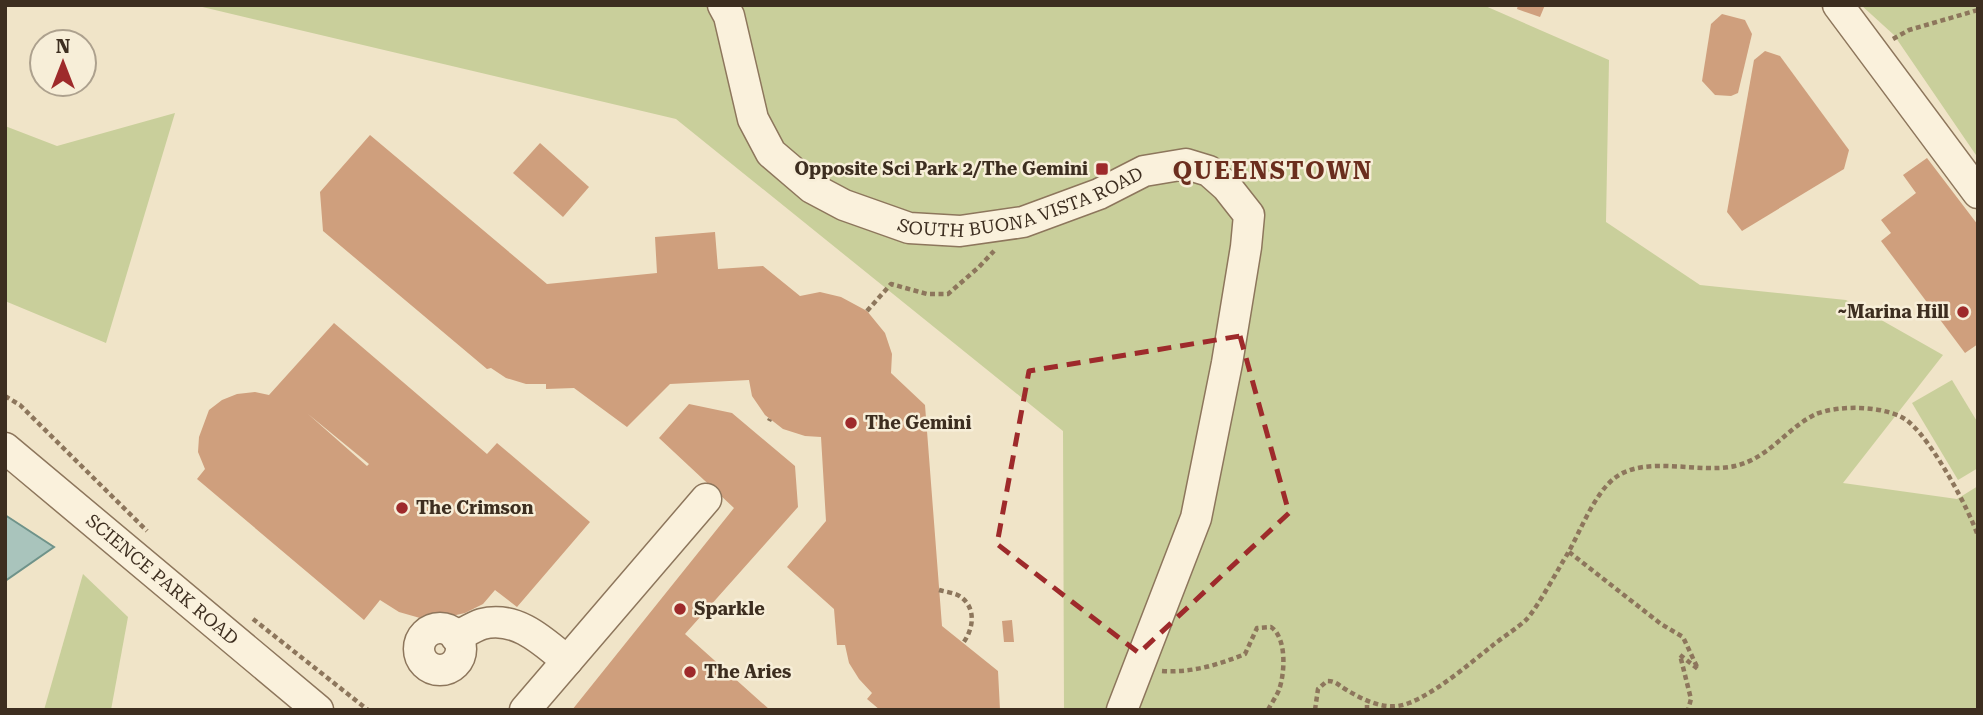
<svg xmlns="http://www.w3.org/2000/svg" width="1983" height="715" font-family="'Roboto Serif',serif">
<rect width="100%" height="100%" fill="#f0e4c8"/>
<g fill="#c9cf9b">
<path d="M194,5H1483L1609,60L1606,222L1700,285L1846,300L1943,355L1843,483L1957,499L1978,486V710H1064L1063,431L676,119Z"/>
<path d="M1861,5H1978V158L1894,35Z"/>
<path d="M175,113L106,343L5,301V126L57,146Z"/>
<path d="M1952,380L1978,423V468L1958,480L1912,403Z"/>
<path d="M83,574L128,617L111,710H44Z"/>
</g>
<path fill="#a9c4bc" stroke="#6f938a" stroke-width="2" d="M5,515L54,547L5,581Z"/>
<g fill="#cf9f7d" fill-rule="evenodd">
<path d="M1518,5H1545L1540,17L1517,9Z"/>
<path d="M1722,14L1745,20L1752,34L1738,93L1731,96L1715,95L1702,81L1711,24Z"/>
<path d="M1765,51L1780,56L1849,150L1844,169L1742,231L1727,212L1754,60Z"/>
<path d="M370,135L547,284L657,273L655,237L715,232L718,269L763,266L800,296L820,292L841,297L867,311L885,333L892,354L891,373L925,405L942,626L998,671L1000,710H880L867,699L872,693L859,679L849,663L845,645H837L834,609L787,567L826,521L821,437L805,436L783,429L765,415L752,396L749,380L670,384L627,427L574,388L546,389V384H526L506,378L491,368L487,369L323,231L320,192Z"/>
<path d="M540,143L589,187L563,217L513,173Z"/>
<path d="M1927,158L1978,225V344L1965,353L1881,241L1891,233L1881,220L1916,193L1903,175Z"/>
<path d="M334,323L487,454L497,443L590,522L517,607L495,590L483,604L465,613L443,618H420L399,612L380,600L364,620L197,479L205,469L198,452L199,437L209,410L222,400L237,394L255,392L269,395ZM308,414L369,464L367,466Z"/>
<path d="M689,404L732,413L795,466L798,507L685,634L770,710H572L734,508L659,438Z"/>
<path d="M1012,620L1014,642H1004L1002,621Z"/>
</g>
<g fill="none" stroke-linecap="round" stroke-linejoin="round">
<defs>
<g id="minor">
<path id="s1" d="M723,5L729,16L753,119L771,153L812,188L844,205L909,228L960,231L1023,222L1099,194L1144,171L1186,164L1209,171L1227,187L1249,215L1246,247L1227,363L1196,518L1122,710"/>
<path d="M1838,5L1978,193"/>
<path id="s2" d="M5,448L318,710"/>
<circle cx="440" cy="649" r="21"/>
<path d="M456,637C464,633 473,627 482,624C516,615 543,641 567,661"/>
<path d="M525,710L706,499"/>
</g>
</defs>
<use href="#minor" stroke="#8d765c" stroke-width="33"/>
<g stroke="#8d765c" stroke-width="4.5" stroke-dasharray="5 3.5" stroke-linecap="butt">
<path d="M1893,39L1909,30L1978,10"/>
<path d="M867,311L891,284L927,294H948L979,267L994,251"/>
<path d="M5,396L20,405L147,531"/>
<path d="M769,421L770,419"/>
<path d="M1569,552L1661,624L1683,637L1698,669L1680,655L1691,699L1688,710"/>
<path d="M939,590C946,592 956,593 961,597C977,609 973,630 963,643"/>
<path d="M253,619L368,710"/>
<path d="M1162,671C1191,673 1218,665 1245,654L1257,628L1271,627C1287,638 1285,673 1279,690C1276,697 1271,704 1268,710"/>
<path d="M1315,710L1318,689L1327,681C1336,681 1338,685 1345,689C1365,701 1387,712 1409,703C1437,692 1469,664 1492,646C1503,637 1516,629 1526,620C1538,607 1558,569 1568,553C1581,530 1595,492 1616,477C1647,455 1699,474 1735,466C1769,458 1785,430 1814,415C1837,404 1891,405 1910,423C1933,443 1968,507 1978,536"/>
<path d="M1367,710V701"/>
</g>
<use href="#minor" stroke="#faf1dc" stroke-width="30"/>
</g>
<path fill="none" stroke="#9e2a2b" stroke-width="5" stroke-dasharray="14 9" stroke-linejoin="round" d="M1240,336L1289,513L1139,653L997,544L1029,371Z"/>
<g fill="#9e2a2b" stroke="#f7eed8" stroke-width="2.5">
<rect x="1095" y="162" width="14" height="14" rx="3.5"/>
<circle cx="1963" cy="312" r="7"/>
<circle cx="851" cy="423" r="7"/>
<circle cx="402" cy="508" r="7"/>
<circle cx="680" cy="609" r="7"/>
<circle cx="690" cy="672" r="7"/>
</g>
<g text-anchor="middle" stroke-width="5" stroke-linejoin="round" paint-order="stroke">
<g font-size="18" font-weight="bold" fill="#3d2e20" stroke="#f7eed8" text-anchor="start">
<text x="1088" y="175" text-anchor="end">Opposite Sci Park 2/The Gemini</text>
<text x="1949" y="318" text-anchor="end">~Marina Hill</text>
<text x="865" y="429">The Gemini</text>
<text x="416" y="514">The Crimson</text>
<text x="694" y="615">Sparkle</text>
<text x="704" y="678">The Aries</text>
</g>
<g font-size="18" fill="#3d2e20" stroke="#f7eed8">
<text dy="6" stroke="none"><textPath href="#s1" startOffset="432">SOUTH BUONA VISTA ROAD</textPath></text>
<text dy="6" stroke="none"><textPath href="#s2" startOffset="205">SCIENCE PARK ROAD</textPath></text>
</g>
<g font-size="24" font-weight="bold" letter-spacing="2" fill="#6b2e1e" stroke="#f7eed8">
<text x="1273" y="179">QUEENSTOWN</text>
</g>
</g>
<rect width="1983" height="715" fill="none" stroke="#3d2e20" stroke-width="14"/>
<g transform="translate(63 63)"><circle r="33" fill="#f7eed8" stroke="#ada18e" stroke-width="2"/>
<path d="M0-5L12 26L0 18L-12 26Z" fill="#9e2a2b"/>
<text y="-10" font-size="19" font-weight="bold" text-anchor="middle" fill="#3d2e20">N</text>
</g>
</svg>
